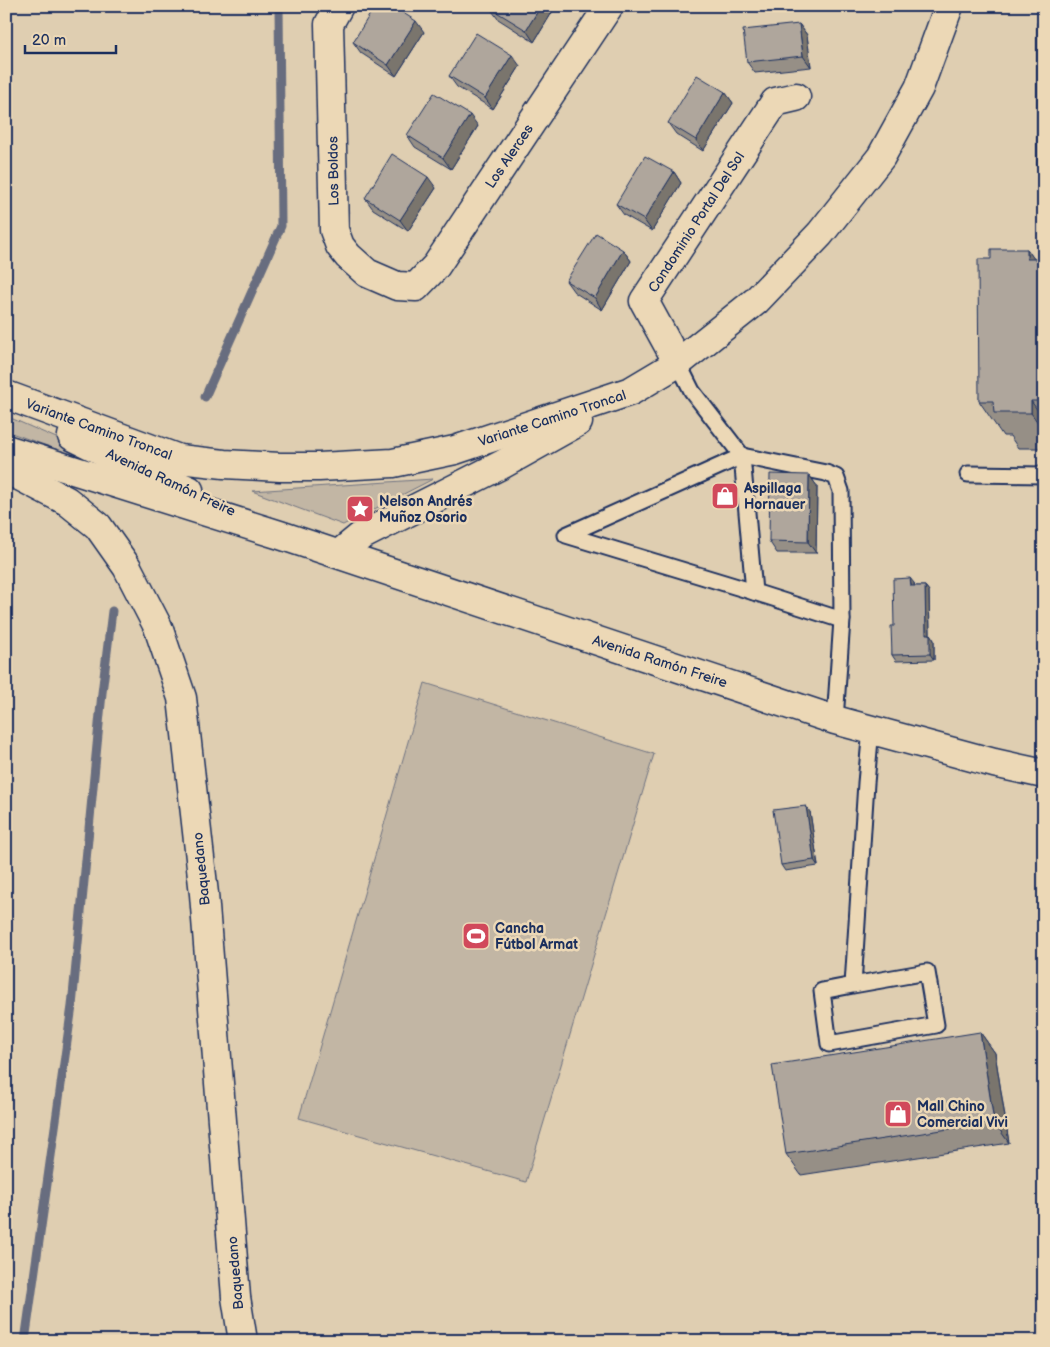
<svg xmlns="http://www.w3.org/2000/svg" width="1050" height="1347" font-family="'Balsamiq Sans',sans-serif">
<rect width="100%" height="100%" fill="#dfceb1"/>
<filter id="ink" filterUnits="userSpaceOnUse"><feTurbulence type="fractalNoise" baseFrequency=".02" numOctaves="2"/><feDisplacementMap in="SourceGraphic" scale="10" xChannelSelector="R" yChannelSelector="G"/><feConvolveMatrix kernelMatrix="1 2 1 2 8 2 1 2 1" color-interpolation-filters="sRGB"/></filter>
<g filter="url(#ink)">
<g fill="#c2b6a4" stroke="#6e7281">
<path d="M6,416L86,451L83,459L6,431Z"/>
<path d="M433,479L343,525L252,491Z"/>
<path d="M425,683L654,754L526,1182L299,1118Z"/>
</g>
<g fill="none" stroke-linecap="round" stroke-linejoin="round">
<g stroke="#686d7f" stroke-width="9">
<path d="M205,397L281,226L279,6"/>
<path d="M25,1341L72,1006L102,693L112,611"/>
</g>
<defs>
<g id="service">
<path d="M678,363L692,391L742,456L754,592L842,620L835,720"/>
<path d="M968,474L1044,475"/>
<path d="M754,592L566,535L742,456L826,473L836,477L841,491L842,620"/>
<path d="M853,985L927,972L936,1025L829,1044L822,991L853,985L866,783L871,729"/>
</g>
<g id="minor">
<path d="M339,6L329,24L334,230L340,246L348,256L367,273L397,286L416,287L436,266L609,6"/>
<path d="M678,363L644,301L775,102L796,97"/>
</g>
<path id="tertiary" d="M6,469L67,501L98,526L127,567L158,627L182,698L204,894L236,1297L243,1341"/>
<g id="primary">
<path d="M6,395L179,459L224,464L280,467H319L393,463L455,450L631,391L678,363L756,301L820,234L881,157L919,88L949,6"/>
<path d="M72,436L131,465L189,490"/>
<path d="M6,449L280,535L835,720L994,763L1044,774"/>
<path d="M339,554L361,536L503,464L578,422"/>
</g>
</defs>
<use href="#service" stroke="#1b2f5e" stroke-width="19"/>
<use href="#minor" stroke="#1b2f5e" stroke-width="31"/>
<use href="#tertiary" stroke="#1b2f5e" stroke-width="31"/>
<use href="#primary" stroke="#1b2f5e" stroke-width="31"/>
<use href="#service" stroke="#ecd8b6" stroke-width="15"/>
<use href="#minor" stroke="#ecd8b6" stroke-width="28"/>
<use href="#tertiary" stroke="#ecd8b6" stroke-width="28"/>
<use href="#primary" stroke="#ecd8b6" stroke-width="28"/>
</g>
<g fill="#968f86" stroke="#1b2f5e">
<path d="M492,6H556L534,42L498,19L490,8Z"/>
<path d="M1044,23V174L1037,165Z"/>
<path d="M799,24L807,35L811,67L755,73L747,62Z"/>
<path d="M424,32L396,76L361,53L353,42Z"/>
<path d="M520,66L493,109L457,87L449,76Z"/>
<path d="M725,92L733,103L703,151L676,134L668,123Z"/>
<path d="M478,126L451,169L415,147L407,135Z"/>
<path d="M674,172L681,183L652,231L624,215L616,204Z"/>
<path d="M436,188L408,231L373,209L365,198Z"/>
<path d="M1027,249L1034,259L1044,262V448H1018L1010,436H1003L979,401L991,259Z"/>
<path d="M623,250L631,261L602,310L574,292L566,281Z"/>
<path d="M809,475L817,486L816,553H777L769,541Z"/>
<path d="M914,583L915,586H925L929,591L930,634L934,640V660L896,661L892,655L894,626Z"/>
<path d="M810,812L818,866L785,871L781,865Z"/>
<path d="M980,1032L995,1053L1009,1143L801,1175L786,1154Z"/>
</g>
<g fill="#7a746d" stroke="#1b2f5e">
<path d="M541,6H556L534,42L526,30Z"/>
<path d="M416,21L424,32L396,76L388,65Z"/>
<path d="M799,24L807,35L811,67L803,56Z"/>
<path d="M512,55L520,66L493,109L485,98Z"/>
<path d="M725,92L733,103L703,151L696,140Z"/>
<path d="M470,115L478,126L451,169L443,158Z"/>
<path d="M674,172L681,183L652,231L644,220Z"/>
<path d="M428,177L436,188L408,231L400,220Z"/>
<path d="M1027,249L1042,270V259L1044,262V403L1042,401L1027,259Z"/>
<path d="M623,250L631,261L602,310L595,298Z"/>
<path d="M1031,401L1044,419V431L1031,413Z"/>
<path d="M809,475L817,486L816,553L808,542Z"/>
<path d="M910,578L914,583L915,592L911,586Z"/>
<path d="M925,586L929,591L930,634L934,640V660L930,654L926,634Z"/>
<path d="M806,806L810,812L818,866L814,860Z"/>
<path d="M980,1032L995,1053L1009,1143L994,1122Z"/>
</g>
<g fill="#afa69c" stroke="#1b2f5e">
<path d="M375,6H392L416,21L388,65L353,42Z"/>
<path d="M492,6H541L526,30L490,8Z"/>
<rect x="1037" y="23" width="7" height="142"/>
<path d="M799,24L803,56L747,62L743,30Z"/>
<path d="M476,33L512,55L485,98L449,76Z"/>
<path d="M697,75L725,92L696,140L668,123Z"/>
<path d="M434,93L470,115L443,158L407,135Z"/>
<path d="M392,154L428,177L400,220L365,198Z"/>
<path d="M645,156L674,172L644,220L616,204Z"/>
<path d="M596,233L623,250L595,298L566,281Z"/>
<path d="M991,249H1027V259H1042V401H1031V413H994L993,401H979L978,259H991Z"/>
<path d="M770,474L809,475L808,542L769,541Z"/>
<path d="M910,578L911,586H925L926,634H930V654L892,655L891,626H894L893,579Z"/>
<path d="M806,806L814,860L781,865L773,810Z"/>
<path d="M1044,912V942L1039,913Z"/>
<path d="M980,1032L994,1122L786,1154L772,1065Z"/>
</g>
</g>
<defs>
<symbol id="shop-square" viewBox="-11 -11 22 22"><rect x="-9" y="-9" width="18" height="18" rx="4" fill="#d1495b" stroke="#ecd8b6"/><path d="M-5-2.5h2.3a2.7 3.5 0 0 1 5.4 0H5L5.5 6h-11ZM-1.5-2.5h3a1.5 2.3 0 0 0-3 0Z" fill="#fff"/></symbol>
<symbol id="sight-square" viewBox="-11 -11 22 22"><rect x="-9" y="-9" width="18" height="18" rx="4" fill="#d1495b" stroke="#ecd8b6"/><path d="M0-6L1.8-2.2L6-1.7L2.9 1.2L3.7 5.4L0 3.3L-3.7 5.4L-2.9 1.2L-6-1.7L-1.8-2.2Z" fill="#fff"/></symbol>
<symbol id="stadium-square" viewBox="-11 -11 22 22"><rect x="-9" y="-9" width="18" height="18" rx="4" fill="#d1495b" stroke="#ecd8b6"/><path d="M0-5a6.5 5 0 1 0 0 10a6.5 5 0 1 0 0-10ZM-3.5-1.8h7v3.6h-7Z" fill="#fff"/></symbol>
</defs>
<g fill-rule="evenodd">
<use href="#shop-square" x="709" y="480" width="32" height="32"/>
<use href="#sight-square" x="344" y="493" width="32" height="32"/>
<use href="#stadium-square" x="460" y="920" width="32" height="32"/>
<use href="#shop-square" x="882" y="1098" width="32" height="32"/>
</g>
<g text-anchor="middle" stroke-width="5" stroke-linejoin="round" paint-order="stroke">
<g font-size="14" fill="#1b2f5e" stroke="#ecd8b6">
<text transform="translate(509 156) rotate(-56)" y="5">Los Alerces</text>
<text transform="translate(333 171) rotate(-91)" y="5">Los Boldos</text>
<text transform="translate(696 222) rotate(-57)" y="5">Condominio Portal Del Sol</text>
<text transform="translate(552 418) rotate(-18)" y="5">Variante Camino Troncal</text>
<text transform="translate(99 429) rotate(20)" y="5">Variante Camino Troncal</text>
<text transform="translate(171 482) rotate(25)" y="5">Avenida Ramón Freire</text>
<text transform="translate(660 661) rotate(18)" y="5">Avenida Ramón Freire</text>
<text transform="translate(201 869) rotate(-96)" y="5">Baquedano</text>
<text transform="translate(235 1273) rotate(-95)" y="5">Baquedano</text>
</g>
<g font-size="14" font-weight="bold" fill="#1b2f5e" stroke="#ecd8b6" text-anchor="start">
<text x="744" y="493">Aspillaga<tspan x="744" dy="16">Hornauer</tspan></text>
<text x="379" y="506">Nelson Andrés<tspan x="379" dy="16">Muñoz Osorio</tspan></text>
<text x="495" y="933">Cancha<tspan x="495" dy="16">Fútbol Armat</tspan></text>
<text x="917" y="1111">Mall Chino<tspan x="917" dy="16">Comercial Vivi</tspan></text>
</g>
</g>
<rect width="1050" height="1347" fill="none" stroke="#ecd8b6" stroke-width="25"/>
<rect x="12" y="12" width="1025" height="1322" fill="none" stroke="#1b2f5e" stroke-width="2" filter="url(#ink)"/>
<path d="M25 45v8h91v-8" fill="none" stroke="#1b2f5e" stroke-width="2.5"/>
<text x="32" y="45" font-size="15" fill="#1b2f5e" stroke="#ecd8b6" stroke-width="4" paint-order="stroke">20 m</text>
</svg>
